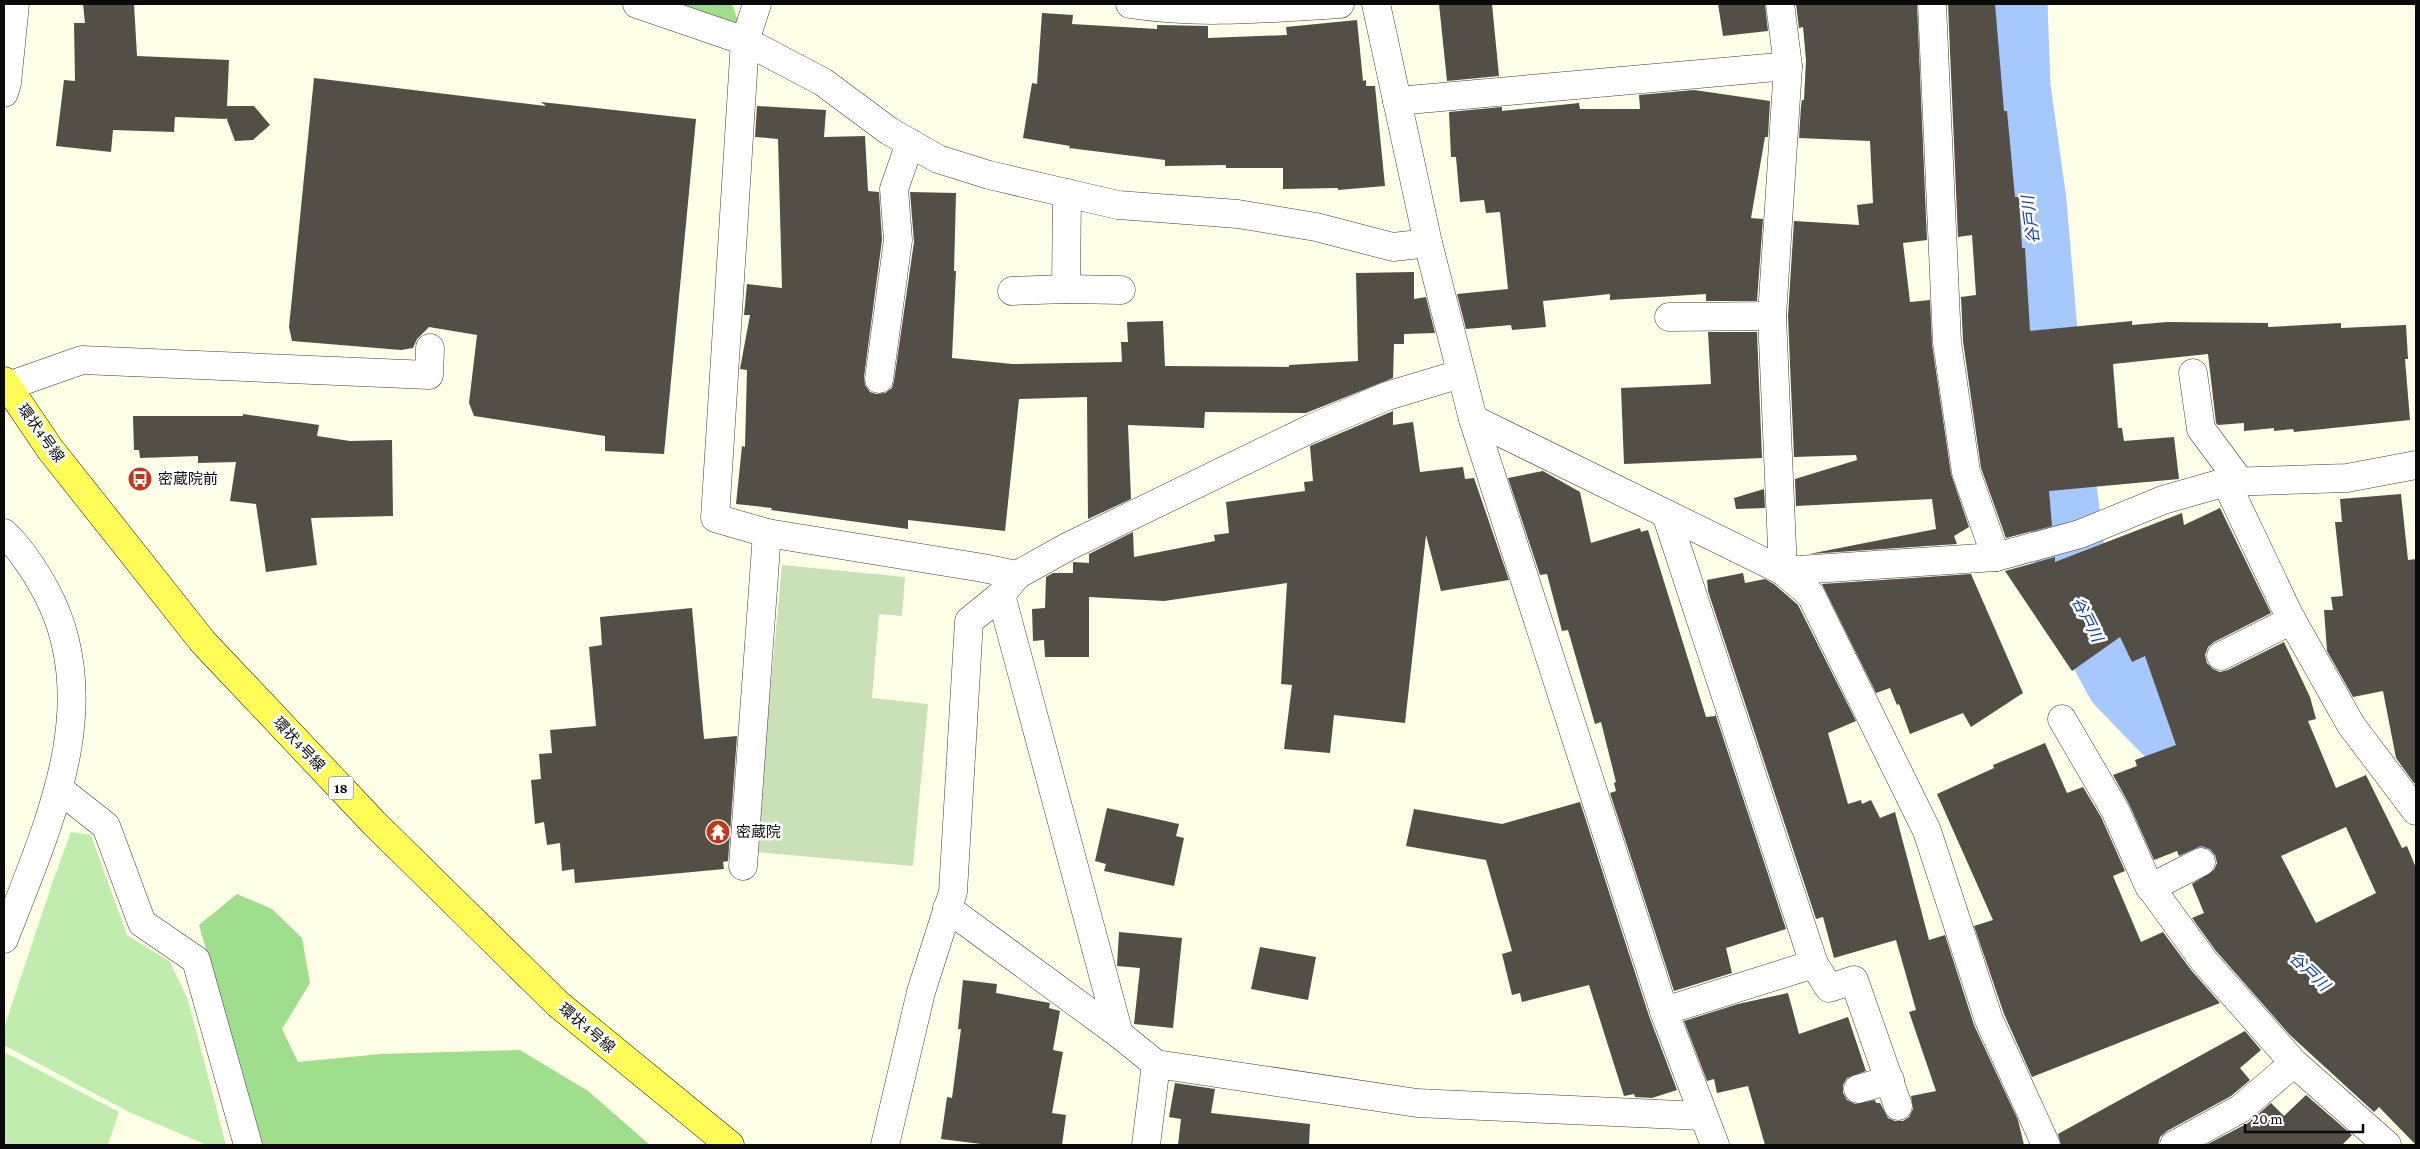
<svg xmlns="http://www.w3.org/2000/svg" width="2420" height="1149" font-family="'Crimson Pro','Noto Sans JP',serif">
<rect width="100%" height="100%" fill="#feffe7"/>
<g fill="#c0ecae">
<path d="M71,832L91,835L127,935L170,962L188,1000L226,1145H207L129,1112L4,1045V1028L53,881Z"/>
<path d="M4,1052L119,1112L108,1145H4Z"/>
</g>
<g fill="#9ede8c">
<path d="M637,4H732L745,41Z"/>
<path d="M237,894L272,909L302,938L310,983L282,1029L298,1062L381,1054L520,1050L588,1091L650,1145H263L199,925Z"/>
</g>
<path fill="#cae1b7" d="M782,565L905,577L902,616L879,614L872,698L928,704L913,866L755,852Z"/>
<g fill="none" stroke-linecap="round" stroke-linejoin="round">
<path stroke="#a6c8fc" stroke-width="71" d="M2012,4L2015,87L2031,202L2044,355L2075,596L2121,681L2179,741L2220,820"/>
</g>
<g fill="#534e46" fill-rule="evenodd">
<path d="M83,4H134L137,56L229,60L227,106H254L270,125L253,140L235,141L226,117V119L175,117L174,132L113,130L111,152L56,146L64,80L75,81L74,23H85Z"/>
<path d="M1439,4H1492L1499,76L1447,81Z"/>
<path d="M1718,4H1765L1768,31L1723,36Z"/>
<path d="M1796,4H1917L1927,240L1903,243L1910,302L1930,300L1932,344L1951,474L1969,527L1954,536L1957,544L1809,554L1936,529L1932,499L1796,506L1795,479L1857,460L1856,455L1794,457L1788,316L1794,221L1859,225L1857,205L1873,203L1870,141L1799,138L1801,106L1802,100H1804L1806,60L1803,27L1799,28Z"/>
<path d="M1948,4H1995L2004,111H2007L2015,197H2019L2022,248H2025L2030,331L2132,321V325L2167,322L2268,323V327L2341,323V328L2406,325L2408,359H2405L2410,420L2294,432L2293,429L2274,431V428L2244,431V423L2218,425L2216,423L2208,354L2113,364L2118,428H2122L2124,441L2174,437L2179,479L2049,491L2052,526L2006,538L1981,468L1963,341L1961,297L1976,295L1972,235L1958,237Z"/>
<path d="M1042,13L1073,15L1072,24L1157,29V25L1208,26V38L1287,35L1286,27L1357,20L1363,81L1366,80V86H1375L1385,186L1338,190V188L1283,189V168H1226V165L1165,166V160L1069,148L1070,146L1023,138L1032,83L1037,84Z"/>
<path d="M314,78L546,106L541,102L696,119L664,454L605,451V436L474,416L469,403L477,335L429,327L417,339L413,348L401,350L292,341L289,327Z"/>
<path d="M1694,90L1770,101L1768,137H1765L1751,218L1763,219L1757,301H1706V294L1610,300V294L1543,301L1546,327L1512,330L1511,325L1466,329L1457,294L1508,289L1500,212L1486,213L1484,200L1460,202L1456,157H1451L1449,112L1502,107V111L1579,103L1580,109H1640L1639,95Z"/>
<path d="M757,106L826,110L824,137L865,136L868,191L879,192L882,240L864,377L865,385L870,392L876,394L885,393L892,388L894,381L914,242L910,192L956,193L954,271H956L952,358L1012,364L1122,362L1121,342H1128L1127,322L1163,321L1165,366L1289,367V365L1358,361L1356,273L1414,272V299L1426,297L1435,333L1404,334V344H1394L1393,378L1306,413L1205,412L1204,428L1128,425L1131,499L1088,519L1087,397L1019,399L1005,531L908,520V529L771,510L772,508L736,504L742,446L745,447L747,370L740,369L750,315H744L747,284L782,288L778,139L755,137Z"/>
<path d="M1708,332H1757L1762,458L1624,464L1621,388L1711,384Z"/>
<path d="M1393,411V425L1413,422L1420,472L1463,467L1465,479L1474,478L1509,580L1441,591L1426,535L1405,723L1334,715L1330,753L1284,749L1292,685L1281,684L1287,583L1164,601L1089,597V657H1045L1044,640L1033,641L1032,609L1045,608L1046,577L1053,573H1073V562L1089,563V554L1133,532L1134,557L1215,541L1214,535L1229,533L1226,502L1305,491L1304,482L1313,481L1310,446Z"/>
<path d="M243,414L319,425L317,436L350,441L392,440L393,516L311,518L317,565L266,572L256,504L230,501L236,462L198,463V456L140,458L139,450H134L133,416H243Z"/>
<path d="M1543,471L1580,492L1591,543L1640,528L1641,532L1648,530L1706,717L1715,716V713L1786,929L1726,948L1732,973L1674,991L1610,793L1616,791L1614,783L1616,782L1601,722L1595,724L1568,630L1562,631L1547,574L1540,575L1508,478Z"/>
<path d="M1764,489L1765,508L1736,509L1734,498Z"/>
<path d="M2401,494L2408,560L2416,559V783H2414L2396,758L2383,691L2353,697L2327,651L2324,610H2333L2331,597L2343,596L2335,522H2342L2340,499Z"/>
<path d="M2220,508L2271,613L2214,642L2208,647L2205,655L2207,663L2213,669L2220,672L2228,670L2284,642L2310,697L2316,719L2308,721L2336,788L2366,775L2402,848L2407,846L2416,868V1145L2379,1107L2374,1112L2290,1035L2216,951L2192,918L2204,913L2192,884L2214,870L2217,863L2215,855L2210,849L2201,846L2179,856L2177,851L2154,860L2129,804L2113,775L2137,766L2135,760L2176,745L2145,656L2132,662L2120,637L2072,671L2005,571L2055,557V562L2182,513L2184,525ZM2346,827L2376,893L2316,923L2281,856Z"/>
<path d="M1743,573L1745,583L1765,579L1774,584L1798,605L1856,721L1828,733L1848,804L1861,800L1862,804L1871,800L1880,818L1895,812L1929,940L1945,935L1974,1025L2018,1120L2024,1145H1765L1748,1086L1717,1093L1714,1079L1707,1081L1684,1021L1738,1004L1788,993L1799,1034L1848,1017L1866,1071L1847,1078L1843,1085V1093L1847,1100L1855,1104L1875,1100L1876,1103H1880L1888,1118L1895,1121H1903L1909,1117L1913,1109L1911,1096L1936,1091L1909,1012L1916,1010L1896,940L1834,958L1823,917L1816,919L1708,591L1707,580Z"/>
<path d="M1971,574L2023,693L1971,727L1963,713L1910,734L1899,704L1897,705L1890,688L1876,693L1822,584Z"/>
<path d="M692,608L704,739L737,736L728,861L723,862L724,869L575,883L574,869L562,871L560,843L547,845L544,822L535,824L531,780L541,779L539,754L552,753L550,730L596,726L589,647L602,645L600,617Z"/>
<path d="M2045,743L2067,793L2083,787L2101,817L2125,871L2113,876L2141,942L2163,932L2191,970L2220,1003L2032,1077L2004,1014L1974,926L1993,920L1937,794L1994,768L1993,765Z"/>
<path d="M1580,802L1649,1016L1677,1090L1652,1098L1635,1097L1634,1094L1624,1096L1589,985L1522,1002L1520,993L1512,995L1502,954L1512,951L1486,860L1406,846L1414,809L1502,824Z"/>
<path d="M1107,808L1179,824L1176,836L1184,838L1174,886L1104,871L1106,864L1095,861Z"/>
<path d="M1119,932L1182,938L1173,1028L1134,1024L1140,968L1117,966Z"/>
<path d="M1260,947L1316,957L1308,1000L1251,989Z"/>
<path d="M963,980L997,984L996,993L1050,1003L1049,1008L1060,1011L1053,1050L1063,1052L1052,1113L1066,1115L1062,1145H989L941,1139L947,1097L952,1098L961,1029H958Z"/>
<path d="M2245,1031L2261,1050L2240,1068L2250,1080L2231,1096L2167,1131L2160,1137L2158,1145H2061L2058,1134Z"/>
<path d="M1175,1083L1215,1089L1211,1113L1310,1124L1309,1145H1178L1181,1119L1169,1117Z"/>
<path d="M2306,1095L2352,1135L2342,1145H2206L2248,1123L2271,1103L2284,1116Z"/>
</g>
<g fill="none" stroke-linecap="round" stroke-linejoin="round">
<defs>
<g id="minor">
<path d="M637,4L745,41L823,82L889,131L938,159L989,175L1118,205L1238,214L1316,227L1393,247L1428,243"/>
<path d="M757,4L745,41L715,518L767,533L983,568L1017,575"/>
<path d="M1130,4C1198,15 1271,8 1340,4"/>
<path d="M1376,4L1428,243L1473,419L1664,1011L1715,1145"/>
<path d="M1780,4L1788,66L1772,316L1783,571L1811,595L1927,831L1989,1020L2046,1145"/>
<path d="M1932,4L1947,342L1966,472L1996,557"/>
<path d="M4,93L7,83L15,4"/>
<path d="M1397,101L1788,66"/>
<path d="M1066,289L1067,193"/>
<path d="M1012,291L1066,289L1121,290"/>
<path d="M1669,317L1772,316"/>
<path d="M2193,373L2201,429L2239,480"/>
<path d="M879,379L898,240L894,189L910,143"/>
<path d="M8,386L82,360L429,375L430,348"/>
<path d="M1473,419L1783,571L1996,557L2080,534L2163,500L2226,482L2347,478L2416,465"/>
<path d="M2226,482L2290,617L2351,725L2416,811"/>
<path d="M4,533C21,549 35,571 46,591C107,705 46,830 4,939"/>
<path d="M1001,595L1119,1034L1156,1064L1417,1103L1702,1116"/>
<path d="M2221,656L2292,620"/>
<path d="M2062,719L2115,810L2148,884L2204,961L2294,1063L2387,1145"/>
<path d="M59,789L106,826L142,923L196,960L248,1145"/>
<path d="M743,866L767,533"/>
<path d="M2150,888L2201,862"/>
<path d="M947,908L1119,1034"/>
<path d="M1814,964L1829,988L1854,980L1898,1106"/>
<path d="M1664,1011L1814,964L1666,514"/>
<path d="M1858,1089L1890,1080"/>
<path d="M885,1145L921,992L953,892L969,621L1001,595L1017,575L1069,546L1312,428L1387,396L1460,374"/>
<path d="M1146,1145L1156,1064"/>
<path d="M2174,1145L2240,1109L2294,1063"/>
</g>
<path id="major" d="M4,381L50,449L203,642L374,823L558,1004L730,1145"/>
</defs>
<use href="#minor" stroke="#3d3d3d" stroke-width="29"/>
<use href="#major" stroke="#1b1b1b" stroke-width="29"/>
<use href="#minor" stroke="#fff" stroke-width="28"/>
<use href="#major" stroke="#fffc57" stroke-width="28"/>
</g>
<defs>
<symbol id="bus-disc" viewBox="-11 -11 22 22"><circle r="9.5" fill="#c53617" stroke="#fff"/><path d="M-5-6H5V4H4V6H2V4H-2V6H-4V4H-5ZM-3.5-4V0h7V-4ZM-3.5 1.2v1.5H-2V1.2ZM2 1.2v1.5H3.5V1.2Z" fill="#fff"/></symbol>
<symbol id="temple-disc" viewBox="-11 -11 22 22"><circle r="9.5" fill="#c53617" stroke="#fff"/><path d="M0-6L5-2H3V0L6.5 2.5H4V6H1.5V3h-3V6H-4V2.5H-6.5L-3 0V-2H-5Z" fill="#fff"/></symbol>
</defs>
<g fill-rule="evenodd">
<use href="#bus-disc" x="126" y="465" width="28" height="28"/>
<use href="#temple-disc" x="704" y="818" width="28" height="28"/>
</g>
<g text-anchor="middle" stroke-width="5" stroke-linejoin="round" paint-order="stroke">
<rect fill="#fff" stroke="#545454" stroke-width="1" x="328.5" y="776.5" width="25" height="23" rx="4"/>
<g font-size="14" font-weight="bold" fill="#0a0a0a">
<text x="341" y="793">18</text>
</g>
<g font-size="15" fill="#0a0a0a" stroke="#fff">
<text transform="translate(41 433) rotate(54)" y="5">環状4号線</text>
<text transform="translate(299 744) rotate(47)" y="5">環状4号線</text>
<text transform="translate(587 1028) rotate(40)" y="5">環状4号線</text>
</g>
<g font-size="15" fill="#0a0a0a" stroke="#fff" text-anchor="start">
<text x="158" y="484">密蔵院前</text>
<text x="736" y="837">密蔵院</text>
</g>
<g font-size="16" font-style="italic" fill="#0a3ea5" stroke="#fff">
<text transform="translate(2030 220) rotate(-97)" y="6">谷戸川</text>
<text transform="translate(2088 619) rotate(63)" y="6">谷戸川</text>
<text transform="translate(2310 971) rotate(44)" y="6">谷戸川</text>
</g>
</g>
<rect width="2420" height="1149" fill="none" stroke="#0a0a0a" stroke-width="10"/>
<path d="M2245 1124v8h118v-8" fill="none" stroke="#0a0a0a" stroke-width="2.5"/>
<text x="2252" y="1124" font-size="15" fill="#0a0a0a" stroke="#ffffff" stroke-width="4" paint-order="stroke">20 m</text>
</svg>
